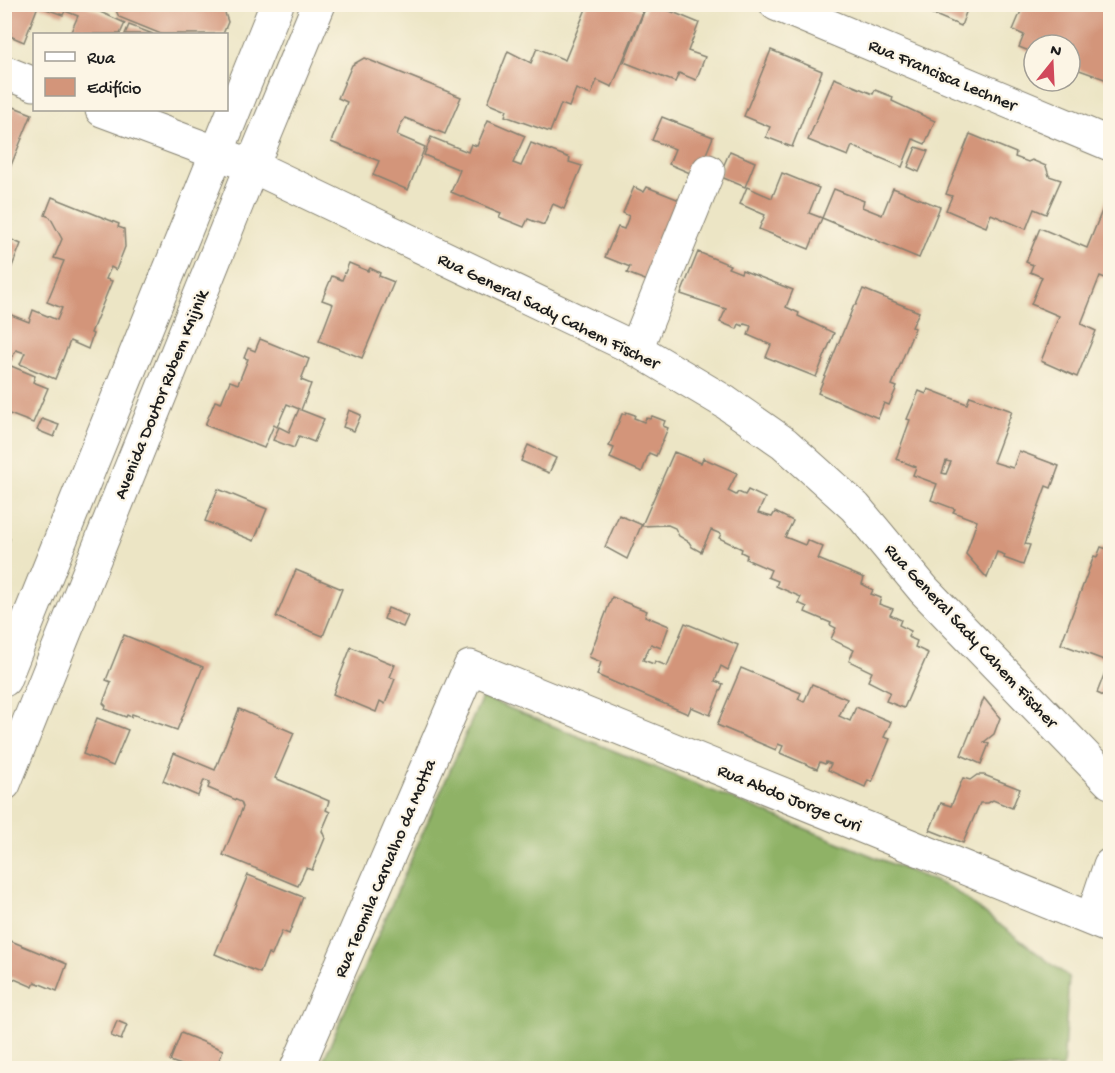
<svg xmlns="http://www.w3.org/2000/svg" width="1115" height="1073" font-family="'Gochi Hand',sans-serif">
<rect width="100%" height="100%" fill="#fcf5e5"/>
<filter id="ink" filterUnits="userSpaceOnUse"><feTurbulence type="fractalNoise" baseFrequency=".0167" numOctaves="2"/><feDisplacementMap in="SourceGraphic" scale="12" xChannelSelector="R" yChannelSelector="G"/><feConvolveMatrix kernelMatrix="1 2 1 2 8 2 1 2 1" color-interpolation-filters="sRGB"/></filter>
<filter id="wash" filterUnits="userSpaceOnUse"><feTurbulence type="fractalNoise" baseFrequency=".008" numOctaves="4" result="noise"/><feDisplacementMap in="SourceGraphic" scale="24" xChannelSelector="R" yChannelSelector="G"/><feGaussianBlur stdDeviation="1.35" result="paint"/><feColorMatrix in="noise" values="0 0 0 0 0 0 0 0 0 0 0 0 0 0 0 0 0 1.4 0 .05"/><feComposite in="paint" operator="in"/></filter>
<g filter="url(#wash)">
<rect width="100%" height="100%" fill="#ece5c5"/>
<path fill="#8fb266" stroke="#566741" stroke-width="1.5" d="M482,697L951,888L1069,977L1063,1068H320Z"/>
<g id="blocks">
<g fill="#d3957a" fill-rule="evenodd">
<path d="M4,4H82L125,23L120,34H70L78,16L65,11L63,15L38,6L24,42L10,36L11,33L4,30Z"/>
<path d="M113,4H222L228,22L223,34H161L119,17Z"/>
<path d="M588,4H626L643,12L612,87L597,80L591,95L576,89L569,107L561,104L550,132L505,116L507,110L488,102L508,51L531,63L537,48L565,60Z"/>
<path d="M647,4H653L699,23L688,51L705,57L696,80L679,73L675,82L624,62Z"/>
<path d="M909,4H969L961,26Z"/>
<path d="M1024,4H1110V81L1071,67L1076,53L1070,50V45H1034V53L1019,47L1024,35L1013,30Z"/>
<path d="M129,25L153,34H125Z"/>
<path d="M771,50L822,71L792,147L766,137L770,127L744,116Z"/>
<path d="M364,58L461,97L445,134L405,118L401,124L397,135L425,147L408,190L373,175L379,161L331,142L347,102L338,98L352,65Z"/>
<path d="M834,78L873,94L875,90L893,97L892,101L935,121L925,144L913,139L902,167L852,146L848,156L808,140Z"/>
<path d="M14,107L32,114L5,180L4,114L11,116Z"/>
<path d="M662,117L713,137L697,176L669,164L675,149L652,140Z"/>
<path d="M488,120L525,136L513,163L521,166L531,143L570,158L569,162L582,166L564,209L553,204L544,225L528,219L524,227L499,217L501,213L451,192L460,170L424,155L431,137L468,152L471,144L477,146Z"/>
<path d="M970,134L1016,153L1015,157L1028,162L1032,160L1046,166L1049,176L1061,180L1046,214L1034,209L1026,229L991,214L986,227L946,210L952,196L946,194Z"/>
<path d="M916,147L928,151L919,172L908,167Z"/>
<path d="M730,151L755,162L745,187L719,176Z"/>
<path d="M782,173L819,188L809,213L822,218L809,249L759,229L765,215L740,204L747,187L772,198Z"/>
<path d="M634,187L644,192L647,187L682,201L653,283L627,273L630,267L605,257L618,227L624,229L629,216L623,213Z"/>
<path d="M893,188L940,207L919,258L822,218L834,189L864,201L862,207L882,215Z"/>
<path d="M1110,191V280L1100,276L1081,324L1096,331L1077,377L1041,361L1059,316L1031,304L1042,277L1030,272L1033,265L1026,262L1040,228L1087,248Z"/>
<path d="M52,197L119,224L118,227L124,229L125,247L116,270L111,267L106,279L112,281L91,333L93,334L88,349L70,341L55,379L20,364L25,353L16,350L11,360L4,358V312L29,322L33,310L57,320L62,308L47,302L64,261L54,258L62,239L50,217L45,215Z"/>
<path d="M5,237L21,244L5,284Z"/>
<path d="M698,252L730,265L728,268L741,273L742,270L793,290L786,307L799,313L798,316L834,333L816,377L766,357L771,345L748,335L751,326L744,324L743,326L739,324L737,329L720,322L726,309L681,294Z"/>
<path d="M349,263L368,271L370,268L380,273L379,276L394,282L362,358L319,341L333,304L322,300L332,276L342,280Z"/>
<path d="M863,289L919,312L912,327L915,328L892,385L897,387L889,405L884,403L878,418L818,393L854,305H856Z"/>
<path d="M260,339L309,359L301,380L311,384L301,410L324,419L314,442L299,436L294,448L273,440L279,427L289,432L299,409L287,404L277,427L274,425L264,448L205,425L215,401L221,403L230,381L238,384L248,359L244,358L248,348L255,351Z"/>
<path d="M4,363L35,376L33,382L48,388L33,423L4,412Z"/>
<path d="M928,389L967,404L970,396L1012,411L993,462L1013,468L1019,451L1059,466L1051,488L1046,486L1025,544L1030,545L1023,565L1004,558L1005,555L997,552L987,578L966,554L977,521L953,512L955,509L931,500L937,484L913,475L916,467L896,459L910,420L907,419L919,391L926,394ZM946,461L951,462L946,474L942,473Z"/>
<path d="M349,410L361,415L354,431L343,427Z"/>
<path d="M626,412L635,415L634,418L644,422L646,418L650,419L652,416L665,421L663,426L668,428L656,456L649,453L642,472L610,458L614,448L609,446L622,414H625Z"/>
<path d="M42,419L59,425L54,437L37,430Z"/>
<path d="M528,445L556,458L549,473L521,461Z"/>
<path d="M674,452L701,463L703,458L737,473L728,491L736,495L738,492L745,495L748,490L765,498L758,513L772,517L775,512L793,521L785,537L805,545L807,540L823,547L818,559L864,578L862,584L873,590L871,594L881,598L879,604L893,609L890,615L901,620L899,625L911,631L908,637L917,641L915,647L928,653L904,708L886,701L890,692L868,681L872,672L849,661L854,650L831,639L836,628L830,625L831,623L805,612L807,607L798,603L801,597L776,586L778,581L768,577L771,570L746,559L747,555L741,552L742,549L719,538L721,534L711,530L701,552L692,547L689,542L679,536L675,528L668,525L641,526L627,559L605,547L619,515L642,525Z"/>
<path d="M218,489L267,509L254,541L205,521Z"/>
<path d="M4,537L10,539L5,552H4Z"/>
<path d="M1101,547L1110,550V644L1104,660L1061,644L1094,556L1097,557Z"/>
<path d="M296,570L342,589L323,636L276,617Z"/>
<path d="M612,597L647,611L645,616L669,626L661,648L651,644L643,660L654,664L655,661L667,666L685,623L738,645L728,670L721,666L715,681L723,684L710,715L691,707L688,714L597,675L601,662L589,657Z"/>
<path d="M388,608L408,616L403,627L384,619Z"/>
<path d="M124,635L203,667L177,730L132,714L131,717L127,715L126,717L105,709L106,706L103,703L111,682L106,680Z"/>
<path d="M351,647L395,665L390,677L395,679L385,704L380,701L376,712L333,694Z"/>
<path d="M1110,659V699L1097,693Z"/>
<path d="M741,668L801,693L798,699L804,702L812,684L847,699L839,716L850,721L856,707L891,722L884,737L890,739L872,782L868,780L865,787L828,770L831,764L826,762L825,764L820,762L817,769L780,753L783,746L778,744L776,750L717,725Z"/>
<path d="M984,698L1000,718L994,734L984,742L989,744L981,764L961,755Z"/>
<path d="M239,709L294,733L275,778L329,801L326,810L330,812L322,831L325,838L312,870L306,868L298,886L223,855L243,807L241,802L208,788L210,782L204,780L198,796L163,781L174,753L215,770Z"/>
<path d="M97,718L128,730L113,766L83,754Z"/>
<path d="M977,775H984L1020,789L1012,808L993,800L988,803H980L963,843L930,830L941,803L951,806L963,778L970,780Z"/>
<path d="M248,875L303,897L289,934L282,931L272,955L268,953L260,973L215,954Z"/>
<path d="M11,941L67,964L57,991L35,982L33,987L5,975V956Z"/>
<path d="M117,1021L127,1025L121,1040L111,1036Z"/>
<path d="M181,1033L223,1050L216,1068H190L170,1061Z"/>
</g>
</g>
</g>
<g filter="url(#ink)">
<use href="#blocks" fill-opacity="0" stroke="#848070" stroke-width="1.5"/>
<g fill="none" stroke-linecap="round" stroke-linejoin="round">
<defs>
<g id="minor">
<path d="M776,4L1110,144"/>
<path d="M4,72L34,84"/>
<path d="M102,110L252,166L636,349L725,402L784,443L855,507L924,590L1110,782"/>
<path d="M636,349L708,171"/>
<path d="M4,680L277,4"/>
<path d="M4,784L252,166L319,4"/>
<path d="M1092,919L1110,865"/>
<path d="M297,1068L470,667L1110,927"/>
</g>
</defs>
<use href="#minor" stroke="#848070" stroke-width="35"/>
<use href="#minor" stroke="#fff" stroke-width="33"/>
</g>
</g>
<g text-anchor="middle" stroke-width="4.5" stroke-linejoin="round" paint-order="stroke">
<g font-size="18" fill="#1c1c1c" stroke="#fcf5e5">
<text transform="translate(943 74) rotate(23)" y="6">Rua Francisca Lechner</text>
<text transform="translate(549 310) rotate(26)" y="6">Rua General Sady Cahem Fischer</text>
<text transform="translate(160 394) rotate(-68)" y="6">Avenida Doutor Rubem Knijnik</text>
<text transform="translate(972 635) rotate(47)" y="6">Rua General Sady Cahem Fischer</text>
<text transform="translate(790 797) rotate(22)" y="6">Rua Abdo Jorge Curi</text>
<text transform="translate(384 868) rotate(-67)" y="6">Rua Teomila Carvalho da Motta</text>
</g>
</g>
<rect width="1115" height="1073" fill="none" stroke="#fcf5e5" stroke-width="24"/>
<rect x="33" y="33" width="195" height="78" fill="#fcf5e5" stroke="#a29e95" stroke-width="1.5"/>
<rect x="45" y="52" width="30" height="9" fill="#ffffff" stroke="#a29e95" stroke-width="1.5"/>
<text x="87" y="63" font-size="18" fill="#1c1c1c">Rua</text>
<rect x="45" y="78" width="30" height="18" fill="#d3957a" stroke="#a29e95" stroke-width="1.5"/>
<text x="87" y="93" font-size="18" fill="#1c1c1c">Edifício</text>
<g transform="translate(1052 63) rotate(18)"><circle r="28" fill="#fcf5e5" stroke="#a29e95" stroke-width="1.5"/>
<path d="M0-4.5L10 22L0 15L-10 22Z" fill="#d1495b"/>
<text y="-9" font-size="16" font-weight="bold" text-anchor="middle" fill="#1c1c1c">N</text>
</g>
</svg>
